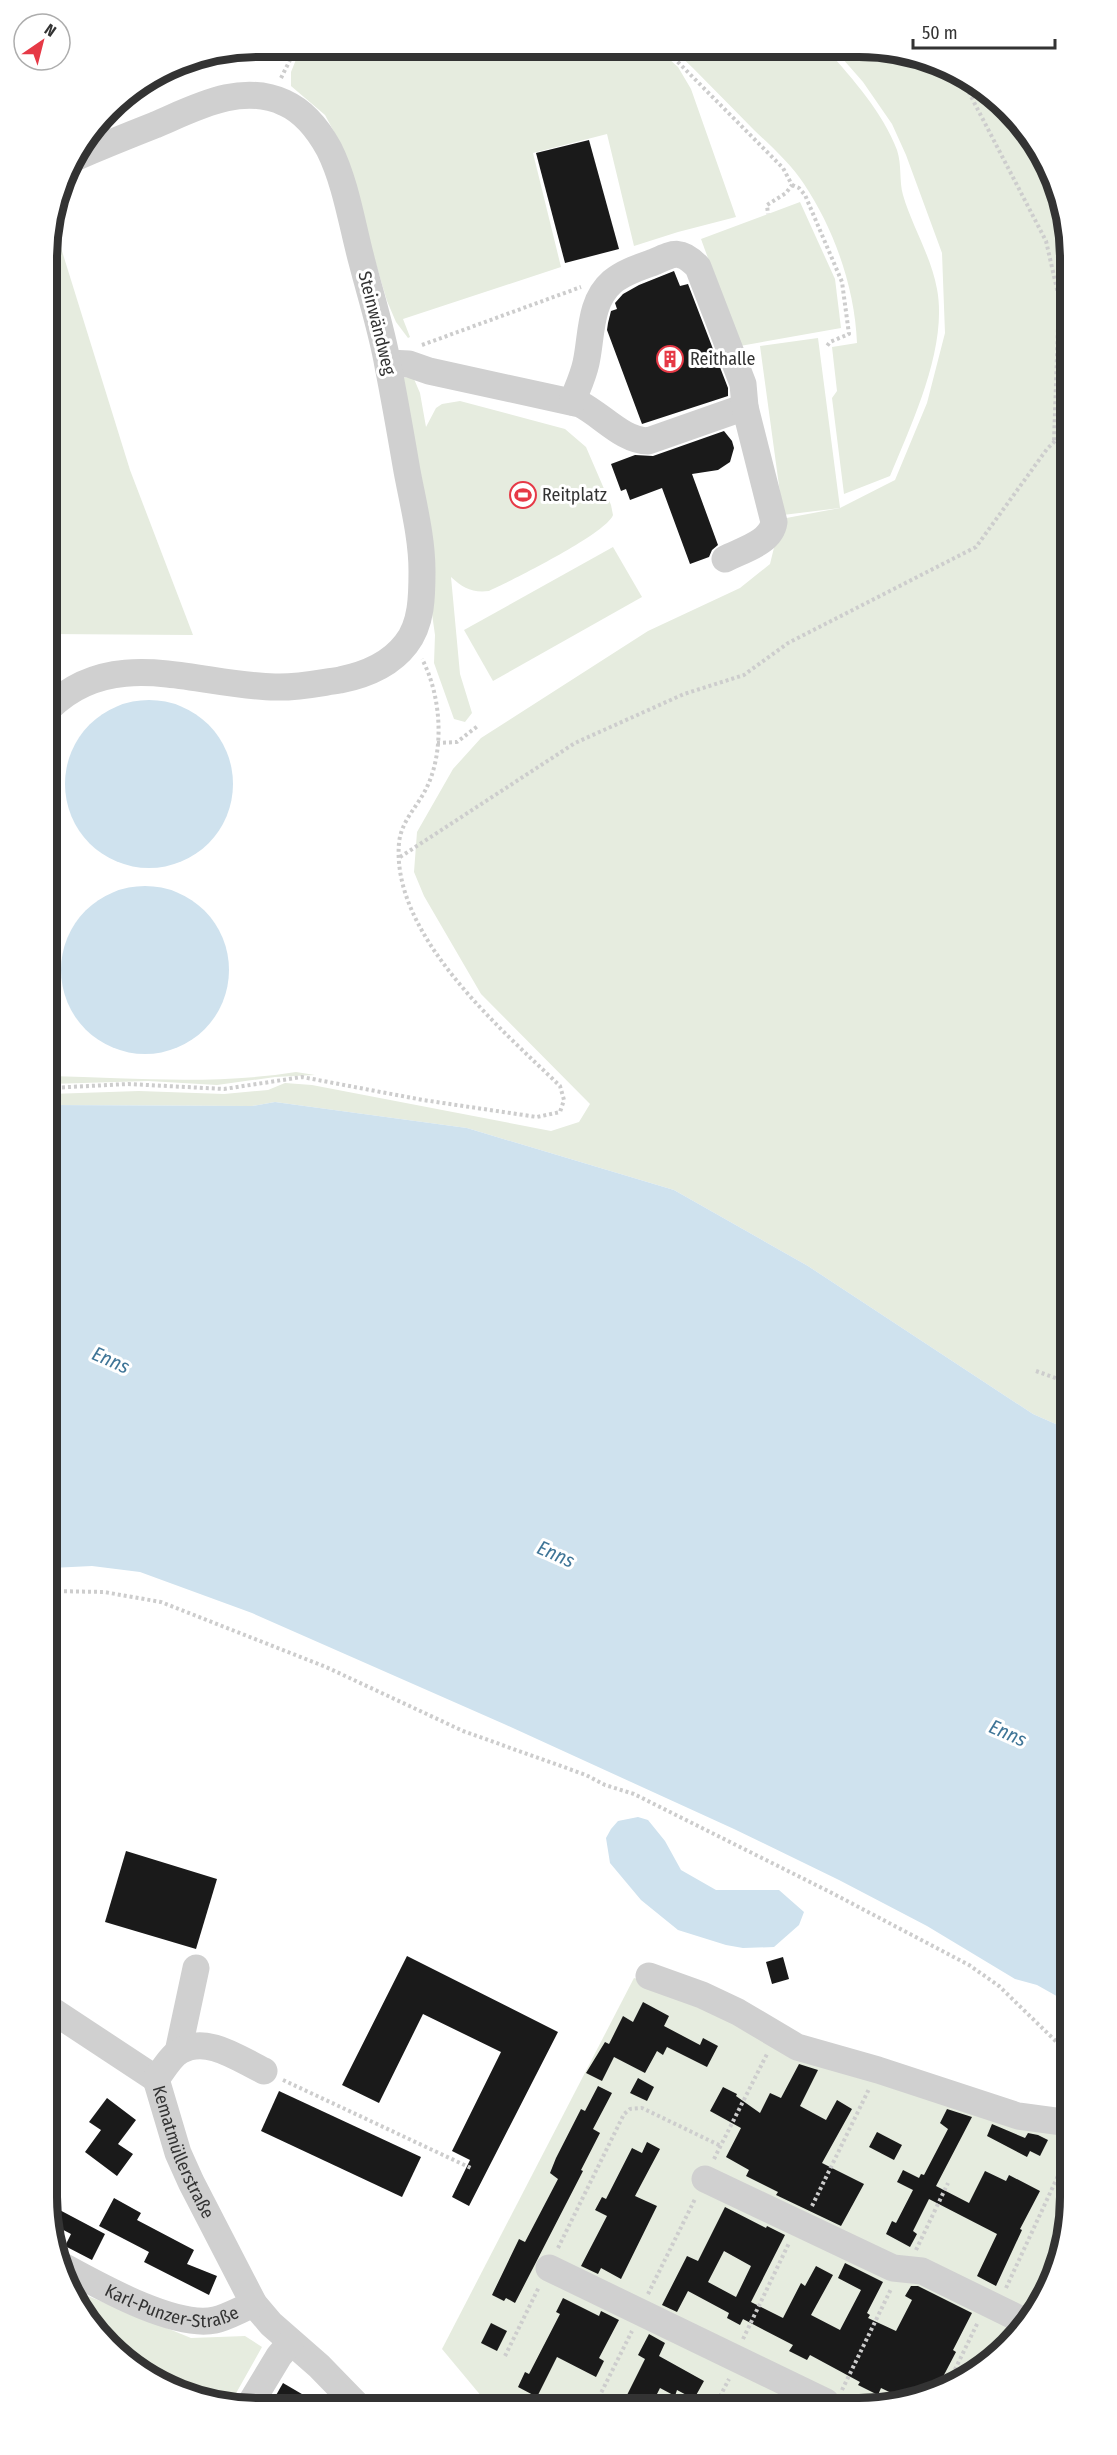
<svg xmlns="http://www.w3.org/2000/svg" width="1117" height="2455" font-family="'Fira Sans Condensed',sans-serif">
<rect width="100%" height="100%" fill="#fff"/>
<g fill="#e6ecdf">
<path d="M337,47L658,49L678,67L691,89L736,217L678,232L634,246L607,134L533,153L561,267L403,319L410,337L408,338L396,322L387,301L340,143L325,115L291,86V72L297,57L302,59L309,52Z"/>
<path d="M673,49L827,50C853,79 883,113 897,150C902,165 899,181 903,195C912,226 931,256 937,289C948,347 912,423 890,476L844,494L832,398L837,391L832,347L857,343C855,288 834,229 804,184C791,164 771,146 754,130C727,103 701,75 673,49Z"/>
<path d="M835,50H900L999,99L1042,152L1063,203L1067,1429L1033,1414L808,1266L674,1190L467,1128L275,1102L252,1106L50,1105V1094L139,1091L224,1094L268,1090L285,1083L312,1085L551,1131L579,1122L590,1104L481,994L424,896L414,872L417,832L453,769L481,738L648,631L740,588L770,564L781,519L840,508L783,515L760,346L818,338L840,508L895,480L927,403L945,333L942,253L906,155L892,124L863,82Z"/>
<path d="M800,202L835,279L841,328L740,346L701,239Z"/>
<path d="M53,222L130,470L193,635L48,634L47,243Z"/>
<path d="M409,377L414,379L420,393L426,427L436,408L442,404L460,401L565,429L586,447L611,505L613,515C607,533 511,581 489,591C472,593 463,588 451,577L460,674L472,713L465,722L454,719L434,663L435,635L399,378Z"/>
<path d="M613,547L642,597L493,681L464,630Z"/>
<path d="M296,1072L315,1075L275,1077L217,1085L148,1081L50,1084V1076C131,1078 215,1085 296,1072Z"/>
<path d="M634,1978L1070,2130V2212L1055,2278L1027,2326L977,2373L914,2401L487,2403L442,2349Z"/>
<path d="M68,2284L88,2296L191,2338L245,2336L262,2347L230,2404L217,2405L118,2356L82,2314Z"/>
</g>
<g fill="#cfe2ee">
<circle cx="149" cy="784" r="84"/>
<circle cx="145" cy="970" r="84"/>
<path d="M275,1102L467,1128L674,1190L808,1266L1033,1414L1067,1429L1069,2003L1037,1985L1015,1979L927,1926L839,1880L734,1829L504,1724L252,1613L140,1572L92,1566L51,1568L50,1105L252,1106Z"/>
<path d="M638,1817L648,1820L665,1841L681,1870L716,1890H779L804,1912L799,1925L774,1947L743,1948L726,1945L678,1930L641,1900L610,1863L606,1838L611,1829L618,1821Z"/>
</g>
<g fill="#1a1a1a" fill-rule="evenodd">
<path d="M589,140L619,249L565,263L536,153Z"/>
<path d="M674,271L680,286L688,284L728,388V396L642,424L607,330L608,323L611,311L617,309L615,303L623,294L639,285Z"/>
<path d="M724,431L732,441L734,448L730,462L718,470L692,474L718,545L712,550L709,557L690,564L662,488L630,500L626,489L621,491L611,464L635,455L653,456Z"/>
<path d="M126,1851L217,1879L196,1949L105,1922Z"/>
<path d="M407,1956L558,2032L469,2206L452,2197L470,2160L452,2151L501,2052L423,2014L379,2103L342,2085Z"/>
<path d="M783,1957L789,1979L772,1984L766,1962Z"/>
<path d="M643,2002L669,2016L664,2026L700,2045L703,2038L718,2046L707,2067L667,2047L663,2055L657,2051L645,2073L614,2057L602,2081L586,2073L605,2042L609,2044L623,2016L633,2022Z"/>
<path d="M799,2064L818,2070L800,2106L826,2120L837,2100L852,2109L822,2163L864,2184L841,2226L776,2195L778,2192L746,2176L749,2170L726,2157L741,2128L710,2111L723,2087L737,2094L736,2096L760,2113L770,2093L781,2098Z"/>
<path d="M638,2078L654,2087L647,2101L630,2093Z"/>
<path d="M598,2086L612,2093L593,2129L600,2133L581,2170L583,2171L515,2303L506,2298L504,2301L492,2295L519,2239L525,2242L558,2179L550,2173L556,2158L581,2109L585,2111Z"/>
<path d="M279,2091L421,2157L402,2197L261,2131Z"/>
<path d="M107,2098L136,2120L118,2144L133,2154L117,2176L85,2152L101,2130L89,2122Z"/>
<path d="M947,2109L972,2117L936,2186L969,2203L985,2171L1006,2181L1009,2175L1040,2191L1020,2229L1022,2230L996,2286L977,2276L997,2234L929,2199L913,2231L917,2234L910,2247L886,2234L892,2221L896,2223L913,2190L897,2182L903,2170L919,2178L921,2174L924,2175L948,2129L940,2123Z"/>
<path d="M992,2124L1025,2138L1028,2133L1038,2135L1048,2140L1040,2156L1030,2151L1027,2157L987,2136Z"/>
<path d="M877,2132L902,2145L894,2160L869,2147Z"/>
<path d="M647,2142L660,2149L635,2196L657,2206L621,2279L601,2268L598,2274L581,2266L607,2216L595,2210L602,2197L606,2199L632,2148L642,2153Z"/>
<path d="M114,2198L141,2213L137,2220L194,2250L187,2264L217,2276L209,2295L144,2262L149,2252L99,2226Z"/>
<path d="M54,2207L105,2234L92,2260L65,2246L71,2234L54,2225Z"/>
<path d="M725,2207L766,2228L767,2226L785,2235L751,2302L783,2318L801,2283L805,2286L816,2266L833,2275L811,2315L840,2330L861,2290L838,2278L845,2263L883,2282L867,2313L870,2315L868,2318L896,2331L912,2300L905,2296L911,2286H918L972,2313L953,2350L956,2352L935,2392L914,2401H908L881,2388L878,2395L858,2385L860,2382L810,2355L807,2360L789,2351L793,2345L743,2319L740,2325L727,2318L729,2313L688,2291L677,2312L662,2305L687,2256L698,2261ZM724,2251L751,2266L736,2297L708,2282Z"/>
<path d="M563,2298L599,2316L601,2311L619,2320L599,2358L604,2361L596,2377L557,2357L537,2397L518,2387L525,2372L529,2374L560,2314L556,2312Z"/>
<path d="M491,2323L507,2331L497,2351L481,2343Z"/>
<path d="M649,2334L665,2343L659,2356L704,2381L694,2399L677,2390L675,2396L660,2388L653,2402L623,2403L645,2359L638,2355Z"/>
<path d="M283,2383L319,2404H271Z"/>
</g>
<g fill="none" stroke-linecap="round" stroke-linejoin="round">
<g stroke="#cdcdcd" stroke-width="4" stroke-dasharray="3 3" stroke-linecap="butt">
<path d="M665,49L783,168L792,185L786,193L767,205L768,214"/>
<path d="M281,78L291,58L304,47"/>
<path d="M963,81L1046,241L1059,298L1054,441"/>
<path d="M792,185L799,188L805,195L842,282L849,334L830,342L827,346"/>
<path d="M422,345L581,287"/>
<path d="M437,743L457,742L479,725"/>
<path d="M400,857L575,743L684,694L744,675L788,643L976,547L1047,449L1064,432"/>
<path d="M50,1088L128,1084L224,1089L302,1077L423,1100L537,1117L560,1112L564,1100L560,1086C500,1028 391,935 399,843C401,821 418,806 427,787C445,749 441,695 422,659"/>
<path d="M1036,1371L1067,1382"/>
<path d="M52,1591L104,1592L161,1602L326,1667L463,1731L586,1775L605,1785L634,1794L830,1892L969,1965L999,1986L1069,2054"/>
<path d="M283,2080L473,2169"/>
<path d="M714,2159L767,2054"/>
<path d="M812,2206L869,2089"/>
<path d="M558,2248L624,2114L630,2109L642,2108L721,2146"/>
<path d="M916,2250L948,2183"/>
<path d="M1006,2288L1070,2150"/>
<path d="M648,2294L695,2199"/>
<path d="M743,2339L789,2243"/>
<path d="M505,2356L539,2287"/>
<path d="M947,2386L978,2322"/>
<path d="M842,2390L891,2289"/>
<path d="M717,2402L729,2379"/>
<path d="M596,2403L632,2331"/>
</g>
<g stroke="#d0d0d0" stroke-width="27">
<path d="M388,363L409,364L429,371L580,404C602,415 623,441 648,441L745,407"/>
<path d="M572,402C577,389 583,377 586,363C592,336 589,302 612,282C624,272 640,267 654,262C674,253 681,249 698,267L743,384L745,407L774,522C771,543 742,550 725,559"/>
<path d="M49,708C113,644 199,686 275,687C297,688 319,683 340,680C365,675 390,665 406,644C422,624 422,595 422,571C422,538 413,503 407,471C401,436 395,401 388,366C382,331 371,297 362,262C352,225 346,183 329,149C318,129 305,112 285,103C241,82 195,108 155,125C127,136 100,147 72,159"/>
<path d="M649,1976L702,1995L738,2012L797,2047L878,2070L1018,2116L1070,2123"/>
<path d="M53,2011L156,2079"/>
<path d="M178,2052L196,1968"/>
<path id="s1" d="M156,2079L178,2153L191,2182L254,2304L271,2324L319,2366L356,2404"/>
<path d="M156,2079C163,2070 171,2056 180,2051C207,2035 239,2059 264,2071"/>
<path d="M705,2179L876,2260L893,2268L922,2271L1028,2323"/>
<path id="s2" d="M59,2264C96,2284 174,2329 215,2320C228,2317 241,2309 254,2304"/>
<path d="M549,2268L826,2402"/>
<path d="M250,2404L279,2356L291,2342"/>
</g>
</g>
<defs>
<symbol id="building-ring" viewBox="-11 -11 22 22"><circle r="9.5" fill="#fff" stroke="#e63946" stroke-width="1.5"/><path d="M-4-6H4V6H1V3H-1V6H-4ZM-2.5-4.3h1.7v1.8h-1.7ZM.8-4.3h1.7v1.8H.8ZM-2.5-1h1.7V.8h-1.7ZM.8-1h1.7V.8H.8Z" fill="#e63946"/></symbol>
<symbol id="stadium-ring" viewBox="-11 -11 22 22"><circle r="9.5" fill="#fff" stroke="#e63946" stroke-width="1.5"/><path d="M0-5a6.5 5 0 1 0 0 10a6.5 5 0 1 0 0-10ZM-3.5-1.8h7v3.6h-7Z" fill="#e63946"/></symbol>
</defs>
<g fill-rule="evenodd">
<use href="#building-ring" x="655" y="344" width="30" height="30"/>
<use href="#stadium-ring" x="508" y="480" width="30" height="30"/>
</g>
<g text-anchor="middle" stroke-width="6" stroke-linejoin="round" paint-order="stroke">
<g font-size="18" fill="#333" stroke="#fff">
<text transform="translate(377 323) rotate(76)" y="6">Steinwändweg</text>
<text dy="6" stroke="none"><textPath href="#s1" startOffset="78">Kematmüllerstraße</textPath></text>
<text dy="6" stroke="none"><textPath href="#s2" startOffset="123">Karl-Punzer-Straße</textPath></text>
</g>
<g font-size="18" fill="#333" stroke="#fff" text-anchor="start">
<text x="690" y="365">Reithalle</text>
<text x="542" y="501">Reitplatz</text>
</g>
<g font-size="20" font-style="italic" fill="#3f7597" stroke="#fff">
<text transform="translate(111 1360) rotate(24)" y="7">Enns</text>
<text transform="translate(556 1554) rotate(24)" y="7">Enns</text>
<text transform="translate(1008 1733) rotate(24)" y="7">Enns</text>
</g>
</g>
<path d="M0 0H1117V2455H0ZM258 57H859A201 201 0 0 1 1060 258V2197A201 201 0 0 1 859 2398H258A201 201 0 0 1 57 2197V258A201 201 0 0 1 258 57Z" fill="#fff" fill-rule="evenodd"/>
<path fill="none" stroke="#333" stroke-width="8" d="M258 57H859A201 201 0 0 1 1060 258V2197A201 201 0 0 1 859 2398H258A201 201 0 0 1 57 2197V258A201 201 0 0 1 258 57Z"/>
<g transform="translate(42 42) rotate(35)"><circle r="28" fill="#ffffff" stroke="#adadad" stroke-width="1.5"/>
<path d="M0-4.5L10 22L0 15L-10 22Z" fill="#e63946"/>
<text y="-9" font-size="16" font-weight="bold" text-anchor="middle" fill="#333333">N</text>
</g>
<path d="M913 39v9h142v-9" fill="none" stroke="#333333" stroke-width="3"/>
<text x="922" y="39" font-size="18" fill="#333333" stroke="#ffffff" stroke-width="4.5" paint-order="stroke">50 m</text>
</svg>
